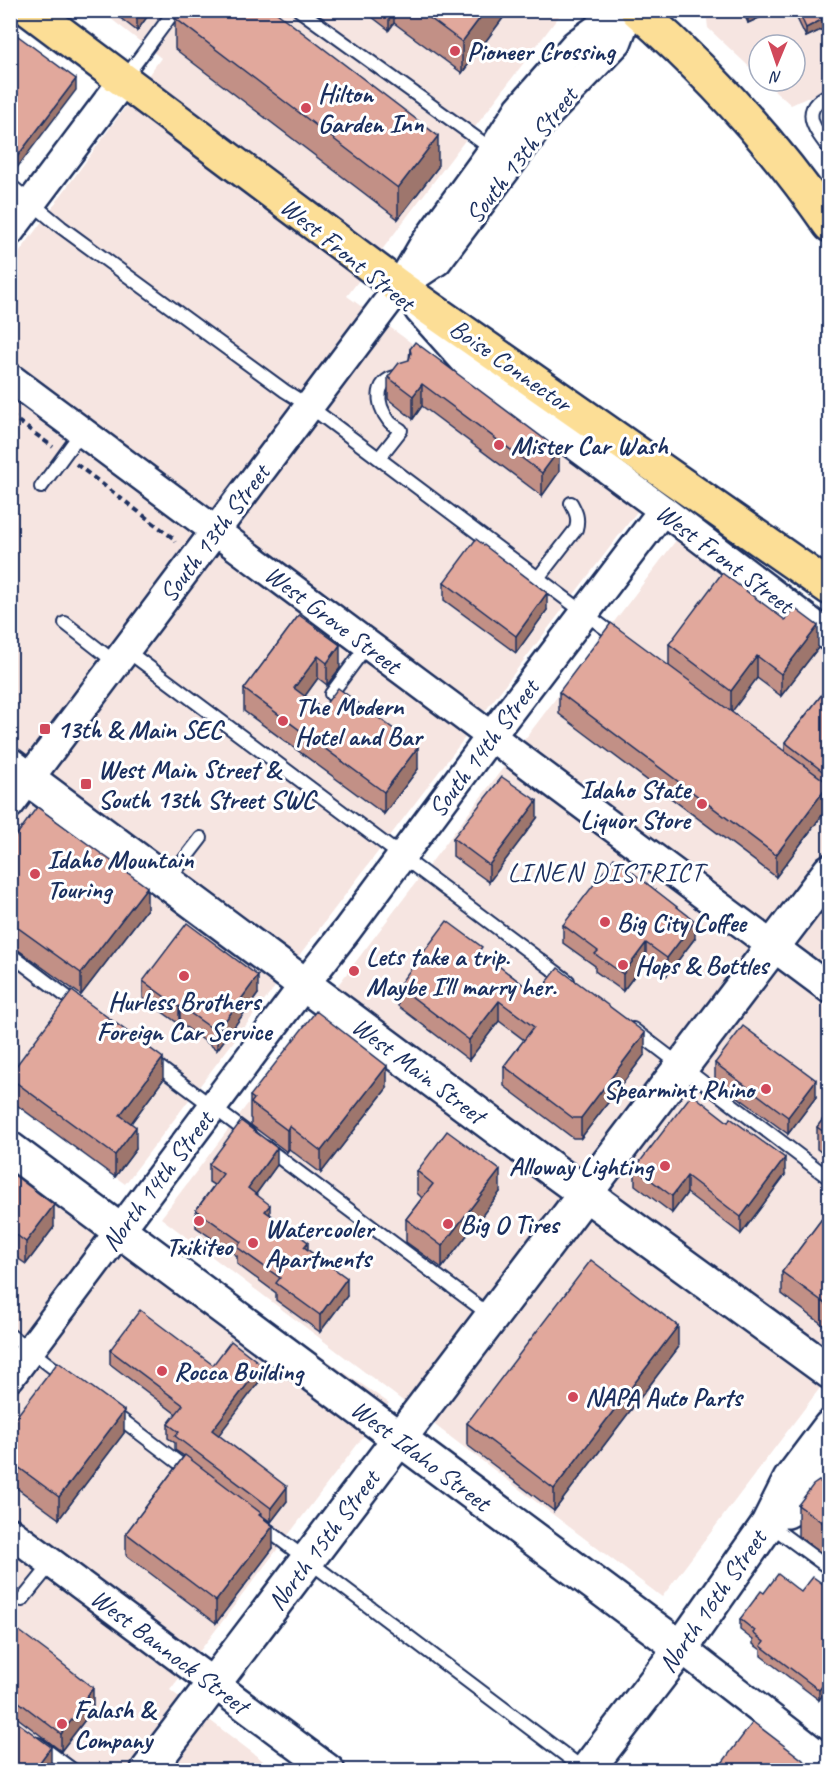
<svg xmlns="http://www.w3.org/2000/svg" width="840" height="1781" font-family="Caveat,sans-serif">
<rect width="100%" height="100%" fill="#fff"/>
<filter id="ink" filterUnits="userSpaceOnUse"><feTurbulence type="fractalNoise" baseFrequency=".0167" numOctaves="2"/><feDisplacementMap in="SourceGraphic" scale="12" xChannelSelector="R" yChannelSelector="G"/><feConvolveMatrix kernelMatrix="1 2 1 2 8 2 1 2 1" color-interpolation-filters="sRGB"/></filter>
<g filter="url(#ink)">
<g fill="#f6e5e1">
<path d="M101,11H563L347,296L639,509L125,1184L11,1101V264L161,58Z"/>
<path d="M706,11H825L829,21V88L791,105L764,81H795V45H759V76L708,28Z"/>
<path d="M677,539L829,653V1376L662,1597L161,1218Z"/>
<path d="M10,1143L389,1403L170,1690L275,1770H11Z"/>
</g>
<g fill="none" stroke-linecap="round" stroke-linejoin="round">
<defs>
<g id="service">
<path d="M299,10L493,150"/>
<path d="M124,79L175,10"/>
<path d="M830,94C797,109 815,130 830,150"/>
<path d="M10,185L61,227L285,391L309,406L618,638"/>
<path d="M379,458L401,430C397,427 392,425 389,421C375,403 374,377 402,376"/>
<path d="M41,487L82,431"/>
<path d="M538,578L576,529C579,518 576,512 571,503"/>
<path d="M65,623L116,663"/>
<path d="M126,650L568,981"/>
<path d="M331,694L368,644"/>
<path d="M167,882L201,838"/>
<path d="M10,954L79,1006"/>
<path d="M633,1029L830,1179"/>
<path d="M150,1060L249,1134"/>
<path d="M265,1147L491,1316"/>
<path d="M10,1335L65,1377"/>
<path d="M113,1413L192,1473"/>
<path d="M261,1525L585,1770"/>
<path d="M770,1525L830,1569"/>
<path d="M22,1600L52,1563"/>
<path d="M38,1744L73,1770"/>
</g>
<g id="tertiary">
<path d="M10,231L123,81"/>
<path d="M410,279L437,261L546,116L617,42L629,10"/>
<path d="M419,310L473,370L663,510L830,637"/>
<path d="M10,378L830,989"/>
<path d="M10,804L399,287L423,246L493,150L519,109L576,44L623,10"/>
<path d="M10,1377L304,985L347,930L491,736L663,510"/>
<path d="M10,1532L330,1770"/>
<path d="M681,1648L830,1764"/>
</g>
<g id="secondary">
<path d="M10,765L557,1173L830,1372"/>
<path d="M10,1149L681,1648"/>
<path d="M787,1511L808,1497L830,1476"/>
<path d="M148,1770L830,871"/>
<path d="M587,1770L681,1648L768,1524L790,1480L830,1427"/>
</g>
<path id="primary" d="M30,10L399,287"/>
<g id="motorway">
<path d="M637,10C710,74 775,145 830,225"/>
<path d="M399,287L830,588"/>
</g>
</defs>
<use href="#service" stroke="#1b2f5e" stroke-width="16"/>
<use href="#tertiary" stroke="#1b2f5e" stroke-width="33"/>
<use href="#secondary" stroke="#1b2f5e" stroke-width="38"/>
<use href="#primary" stroke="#1b2f5e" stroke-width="38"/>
<use href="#motorway" stroke="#1b2f5e" stroke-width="38"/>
<g stroke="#1b2f5e" stroke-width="4" stroke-dasharray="6 4.5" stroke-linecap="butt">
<path d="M10,415L53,447"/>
<path d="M76,464L173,538L175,542"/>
</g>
<use href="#service" stroke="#fff" stroke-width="12"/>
<use href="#tertiary" stroke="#fff" stroke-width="28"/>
<use href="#secondary" stroke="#fff" stroke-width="33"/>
<use href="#primary" stroke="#fcde96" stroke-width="33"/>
<use href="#motorway" stroke="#fcde96" stroke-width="33"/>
</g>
<g fill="#c29086" stroke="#1b2f5e" stroke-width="1.5">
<path d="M110,10H152L137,31Z"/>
<path d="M363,10H509L462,73L394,23L389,30Z"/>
<path d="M742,10H776L748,23Z"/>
<path d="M793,10H828L823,13L825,28L806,37Z"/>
<path d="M175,18L438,167L398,219L175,49Z"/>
<path d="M410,349L559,472L542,496L422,406L413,419L388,399V377L409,360Z"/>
<path d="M444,582L547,610L516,653L444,600Z"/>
<path d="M299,615L340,668L327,685L318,678L305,696L322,709L418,769L384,814L244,711V689Z"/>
<path d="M669,644L818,648L781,696L757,678L731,712L785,752V742L830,684L829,806L776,877L559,714V692L669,666Z"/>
<path d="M537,818L489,882L453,856V838Z"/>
<path d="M10,844L147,909L81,995L10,944Z"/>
<path d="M563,925L695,938L667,975L646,960L623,991L595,971V966L563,943Z"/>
<path d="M482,954L537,995L645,1054L581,1138H573L504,1086V1066L524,1040L499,1021L469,1060L398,1006V986Z"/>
<path d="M143,981L258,994L217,1050L180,1023L179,1024L143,998Z"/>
<path d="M715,1063L816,1097L788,1134L715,1080Z"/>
<path d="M10,1074L163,1080L131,1123L136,1149L115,1177L10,1100Z"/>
<path d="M387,1088L321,1173L289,1149L287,1152L251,1125V1119L250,1118V1096Z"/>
<path d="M830,1110V1159L817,1149V1127Z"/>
<path d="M209,1164L277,1165L256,1194L270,1214L308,1250L347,1296L320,1332L276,1300V1293L237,1264V1256L196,1227V1210L214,1185L209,1182Z"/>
<path d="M635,1168L785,1175L741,1234L687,1193L672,1213L635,1185Z"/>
<path d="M417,1171L500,1192L442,1268L406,1242V1219L422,1198L417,1193Z"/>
<path d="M10,1172L54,1227L26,1264L10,1253Z"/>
<path d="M830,1208V1330L782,1294V1272Z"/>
<path d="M678,1348L554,1511L467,1445V1423Z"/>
<path d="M110,1350L213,1365L262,1378L218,1435L287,1501L271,1522L261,1515L273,1548L216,1623L126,1555V1533L184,1456L175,1450V1443L168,1438V1424L176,1414L110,1364Z"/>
<path d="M10,1425L124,1433L59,1519L10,1483Z"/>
<path d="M830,1488V1559L798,1536V1505Z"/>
<path d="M830,1589V1700L823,1695L819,1700L761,1656V1650L753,1644V1640L740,1630V1619L764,1593L801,1592Z"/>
<path d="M10,1624L93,1705L88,1711V1716L61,1751L15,1716H10Z"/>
</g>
<g fill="#9e766d" stroke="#1b2f5e" stroke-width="1.5">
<path d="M137,10H152L137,31Z"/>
<path d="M389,10H394V23L389,30Z"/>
<path d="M486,10H509L462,73V42Z"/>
<path d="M755,10H776L748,23V14Z"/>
<path d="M825,18V28L806,37V28Z"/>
<path d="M76,79V90L10,177V166Z"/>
<path d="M438,136V167L398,219V188Z"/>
<path d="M422,384V406L413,419V396Z"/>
<path d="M559,450V472L542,496V473Z"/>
<path d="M547,593V610L516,653V636Z"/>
<path d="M818,626V648L781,696V674Z"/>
<path d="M340,645V668L327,685V663Z"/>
<path d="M318,656V678L294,711V688Z"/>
<path d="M757,656V678L731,713V691Z"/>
<path d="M418,747V769L384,814V792Z"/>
<path d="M829,784V806L776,877V855Z"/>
<path d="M537,801V818L489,882V865Z"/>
<path d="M147,887V909L81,995V973Z"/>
<path d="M695,921V938L667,975V958Z"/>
<path d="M646,943V960L623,991V974Z"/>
<path d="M258,976V994L217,1050V1032Z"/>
<path d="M499,1001V1021L469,1060V1040Z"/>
<path d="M180,1006V1023L179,1024V1007Z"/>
<path d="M645,1033V1054L581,1138V1118Z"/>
<path d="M163,1058V1080L120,1138V1115Z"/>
<path d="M387,1066V1088L321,1173V1151Z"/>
<path d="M816,1080V1097L788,1134V1117Z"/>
<path d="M289,1126V1149L287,1152V1130Z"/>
<path d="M136,1127V1149L115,1177V1155Z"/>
<path d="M277,1148V1165L248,1205V1188Z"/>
<path d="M785,1158V1175L741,1234V1217Z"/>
<path d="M500,1170V1192L442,1268V1246Z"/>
<path d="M687,1176V1193L672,1213V1196Z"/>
<path d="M54,1205V1227L26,1264V1242Z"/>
<path d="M270,1205V1222L265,1211Z"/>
<path d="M308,1242V1259L304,1247Z"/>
<path d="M347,1278V1296L320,1332V1315Z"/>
<path d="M678,1326V1348L554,1511V1489Z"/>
<path d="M262,1365V1378L212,1444V1430Z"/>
<path d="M124,1411V1433L59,1519V1497Z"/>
<path d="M287,1487V1501L271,1522V1508Z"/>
<path d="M273,1526V1548L216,1623V1601Z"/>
<path d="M823,1685V1695L819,1700V1690Z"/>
<path d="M93,1688V1705L88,1711V1716L61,1751V1734Z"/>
<path d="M51,1747V1764L47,1770H34Z"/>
</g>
<g fill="#e1a89c" stroke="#1b2f5e" stroke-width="1.5">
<path d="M181,10H273L438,136L398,188L175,18Z"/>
<path d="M419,10H486L462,42Z"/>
<path d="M746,10H755L748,14Z"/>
<path d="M798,10H821L825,18L806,28Z"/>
<path d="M10,30L76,79L10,166Z"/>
<path d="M415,342L559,450L542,473L422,384L413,396L388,377L399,363L409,360L411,353L410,349Z"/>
<path d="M476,539L547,593L516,636L444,582Z"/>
<path d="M722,573L785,620L794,608L818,626L781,674L757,656L731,691L669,644Z"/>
<path d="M299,615L340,645L327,663L318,656L294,688L322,709L338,688L418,747L384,792L244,689Z"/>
<path d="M611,623L829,784L776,855L559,692Z"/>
<path d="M830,684V777L785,742Z"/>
<path d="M502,777L537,801L489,865L453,838Z"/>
<path d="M37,807L147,887L81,973L10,922V844Z"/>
<path d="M614,858L695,921L667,958L646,943L623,974L595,954L598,951L563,925Z"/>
<path d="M447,921L482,947L479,951L537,995L558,968L645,1033L581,1118H573L504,1066L534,1027L499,1001L469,1040L398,986Z"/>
<path d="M187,923L258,976L217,1032L180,1006L179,1007L143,981Z"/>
<path d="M72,991L163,1058L120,1115L136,1127L115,1155L10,1078V1074Z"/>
<path d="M316,1011L387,1066L321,1151L289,1126L287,1130L251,1103L254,1099L250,1096Z"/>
<path d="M743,1026L816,1080L788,1117L715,1063Z"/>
<path d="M692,1094L728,1122L730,1118L785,1158L741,1217L687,1176L672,1196L635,1168Z"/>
<path d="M830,1110V1136L817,1127Z"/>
<path d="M241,1121L277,1148L248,1188L270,1205L265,1211L308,1242L304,1247L347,1278L320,1315L276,1283L280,1278L237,1247L241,1242L196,1210L223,1174L209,1164Z"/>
<path d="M447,1131L500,1170L442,1246L406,1219L433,1184L417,1171Z"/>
<path d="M10,1172L54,1205L26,1242L10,1230Z"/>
<path d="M830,1208V1307L782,1272Z"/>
<path d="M591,1260L678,1326L554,1489L467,1423Z"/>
<path d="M140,1310L213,1365L231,1341L262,1365L212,1430L287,1487L271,1508L175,1436L179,1432L168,1424L183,1405L110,1350Z"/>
<path d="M58,1362L124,1411L59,1497L10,1461V1425Z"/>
<path d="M185,1455L261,1513L259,1515L273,1526L216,1601L126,1533Z"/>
<path d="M819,1481L830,1488V1528L798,1505L813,1485Z"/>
<path d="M778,1574L801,1592L813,1577L830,1589V1689L823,1685L819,1690L761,1646L764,1642L753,1633L755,1631L740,1619L761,1591L764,1593Z"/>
<path d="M10,1624L50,1654L93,1688L86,1697L88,1699L61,1734L15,1699H10Z"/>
<path d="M10,1717L51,1747L34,1770H10Z"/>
<path d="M753,1722L816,1770H723L719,1767Z"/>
</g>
</g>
<g fill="#d1495b" stroke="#fff" stroke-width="2">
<circle cx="455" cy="51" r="6"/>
<circle cx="306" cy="108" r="6"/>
<circle cx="499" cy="445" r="6"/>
<circle cx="283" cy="721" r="6"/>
<rect x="39" y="723" width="12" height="12" rx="3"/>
<rect x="80" y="778" width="12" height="12" rx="3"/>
<circle cx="702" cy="804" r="6"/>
<circle cx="35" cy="874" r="6"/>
<circle cx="605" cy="922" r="6"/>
<circle cx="623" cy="965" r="6"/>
<circle cx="354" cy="971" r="6"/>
<circle cx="184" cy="976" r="6"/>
<circle cx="766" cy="1089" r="6"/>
<circle cx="665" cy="1166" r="6"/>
<circle cx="199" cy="1221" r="6"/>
<circle cx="448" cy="1224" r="6"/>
<circle cx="253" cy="1243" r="6"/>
<circle cx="162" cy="1371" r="6"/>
<circle cx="573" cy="1397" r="6"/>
<circle cx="62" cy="1724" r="6"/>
</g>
<g text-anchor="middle" stroke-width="6" stroke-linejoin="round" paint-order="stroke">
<g font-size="26" font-weight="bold" fill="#1b2f5e" stroke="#fff" text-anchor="start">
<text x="467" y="60">Pioneer Crossing</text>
<text x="318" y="102">Hilton<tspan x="318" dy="30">Garden Inn</tspan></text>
<text x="511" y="454">Mister Car Wash</text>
<text x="295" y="715">The Modern<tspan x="295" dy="30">Hotel and Bar</tspan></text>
<text x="57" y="738">13th &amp; Main SEC</text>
<text x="98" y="778">West Main Street &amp;<tspan x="98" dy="30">South 13th Street SWC</tspan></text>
<text x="690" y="798" text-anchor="end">Idaho State<tspan x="690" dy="30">Liquor Store</tspan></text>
<text x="47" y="868">Idaho Mountain<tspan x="47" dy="30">Touring</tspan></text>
<text x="617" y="931">Big City Coffee</text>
<text x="366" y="965">Lets take a trip.<tspan x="366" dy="30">Maybe I'll marry her.</tspan></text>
<text x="635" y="974">Hops &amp; Bottles</text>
<text x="184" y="1010" text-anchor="middle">Hurless Brothers<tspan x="184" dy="30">Foreign Car Service</tspan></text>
<text x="754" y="1098" text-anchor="end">Spearmint Rhino</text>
<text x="653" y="1175" text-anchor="end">Alloway Lighting</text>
<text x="460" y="1233">Big O Tires</text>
<text x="265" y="1237">Watercooler<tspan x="265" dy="30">Apartments</tspan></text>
<text x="199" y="1255" text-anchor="middle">Txikiteo</text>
<text x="174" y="1380">Rocca Building</text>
<text x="585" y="1406">NAPA Auto Parts</text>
<text x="74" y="1718">Falash &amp;<tspan x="74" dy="30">Company</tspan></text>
</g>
<g font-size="26" fill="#1b2f5e" stroke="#fff">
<text transform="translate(521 155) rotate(-52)" y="9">South 13th Street</text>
<text transform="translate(348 254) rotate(39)" y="9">West Front Street</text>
<text transform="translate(511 365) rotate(35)" y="9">Boise Connector</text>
<text transform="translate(214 533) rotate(-53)" y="9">South 13th Street</text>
<text transform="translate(725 558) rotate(37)" y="9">West Front Street</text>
<text transform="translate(333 619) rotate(37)" y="9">West Grove Street</text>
<text transform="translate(483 748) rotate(-53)" y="9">South 14th Street</text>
<text transform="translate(419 1070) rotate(37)" y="9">West Main Street</text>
<text transform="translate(157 1181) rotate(-53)" y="9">North 14th Street</text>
<text transform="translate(421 1455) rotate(37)" y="9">West Idaho Street</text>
<text transform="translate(323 1540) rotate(-53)" y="9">North 15th Street</text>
<text transform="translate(712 1601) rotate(-55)" y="9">North 16th Street</text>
<text transform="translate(170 1651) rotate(37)" y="9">West Bannock Street</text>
</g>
<g font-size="27" letter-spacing="1.5" fill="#1b2f5e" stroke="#fff">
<text x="606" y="881">LINEN DISTRICT</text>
</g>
</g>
<rect width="840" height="1781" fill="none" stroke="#fff" stroke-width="36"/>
<rect x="18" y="18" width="804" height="1745" fill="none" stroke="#1b2f5e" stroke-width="2" filter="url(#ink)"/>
<g transform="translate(777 63) rotate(182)"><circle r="28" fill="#ffffff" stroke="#a4acbf" stroke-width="1.5"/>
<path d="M0-4.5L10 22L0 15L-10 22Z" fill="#d1495b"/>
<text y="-9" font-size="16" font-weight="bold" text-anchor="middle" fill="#1b2f5e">N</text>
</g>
</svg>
